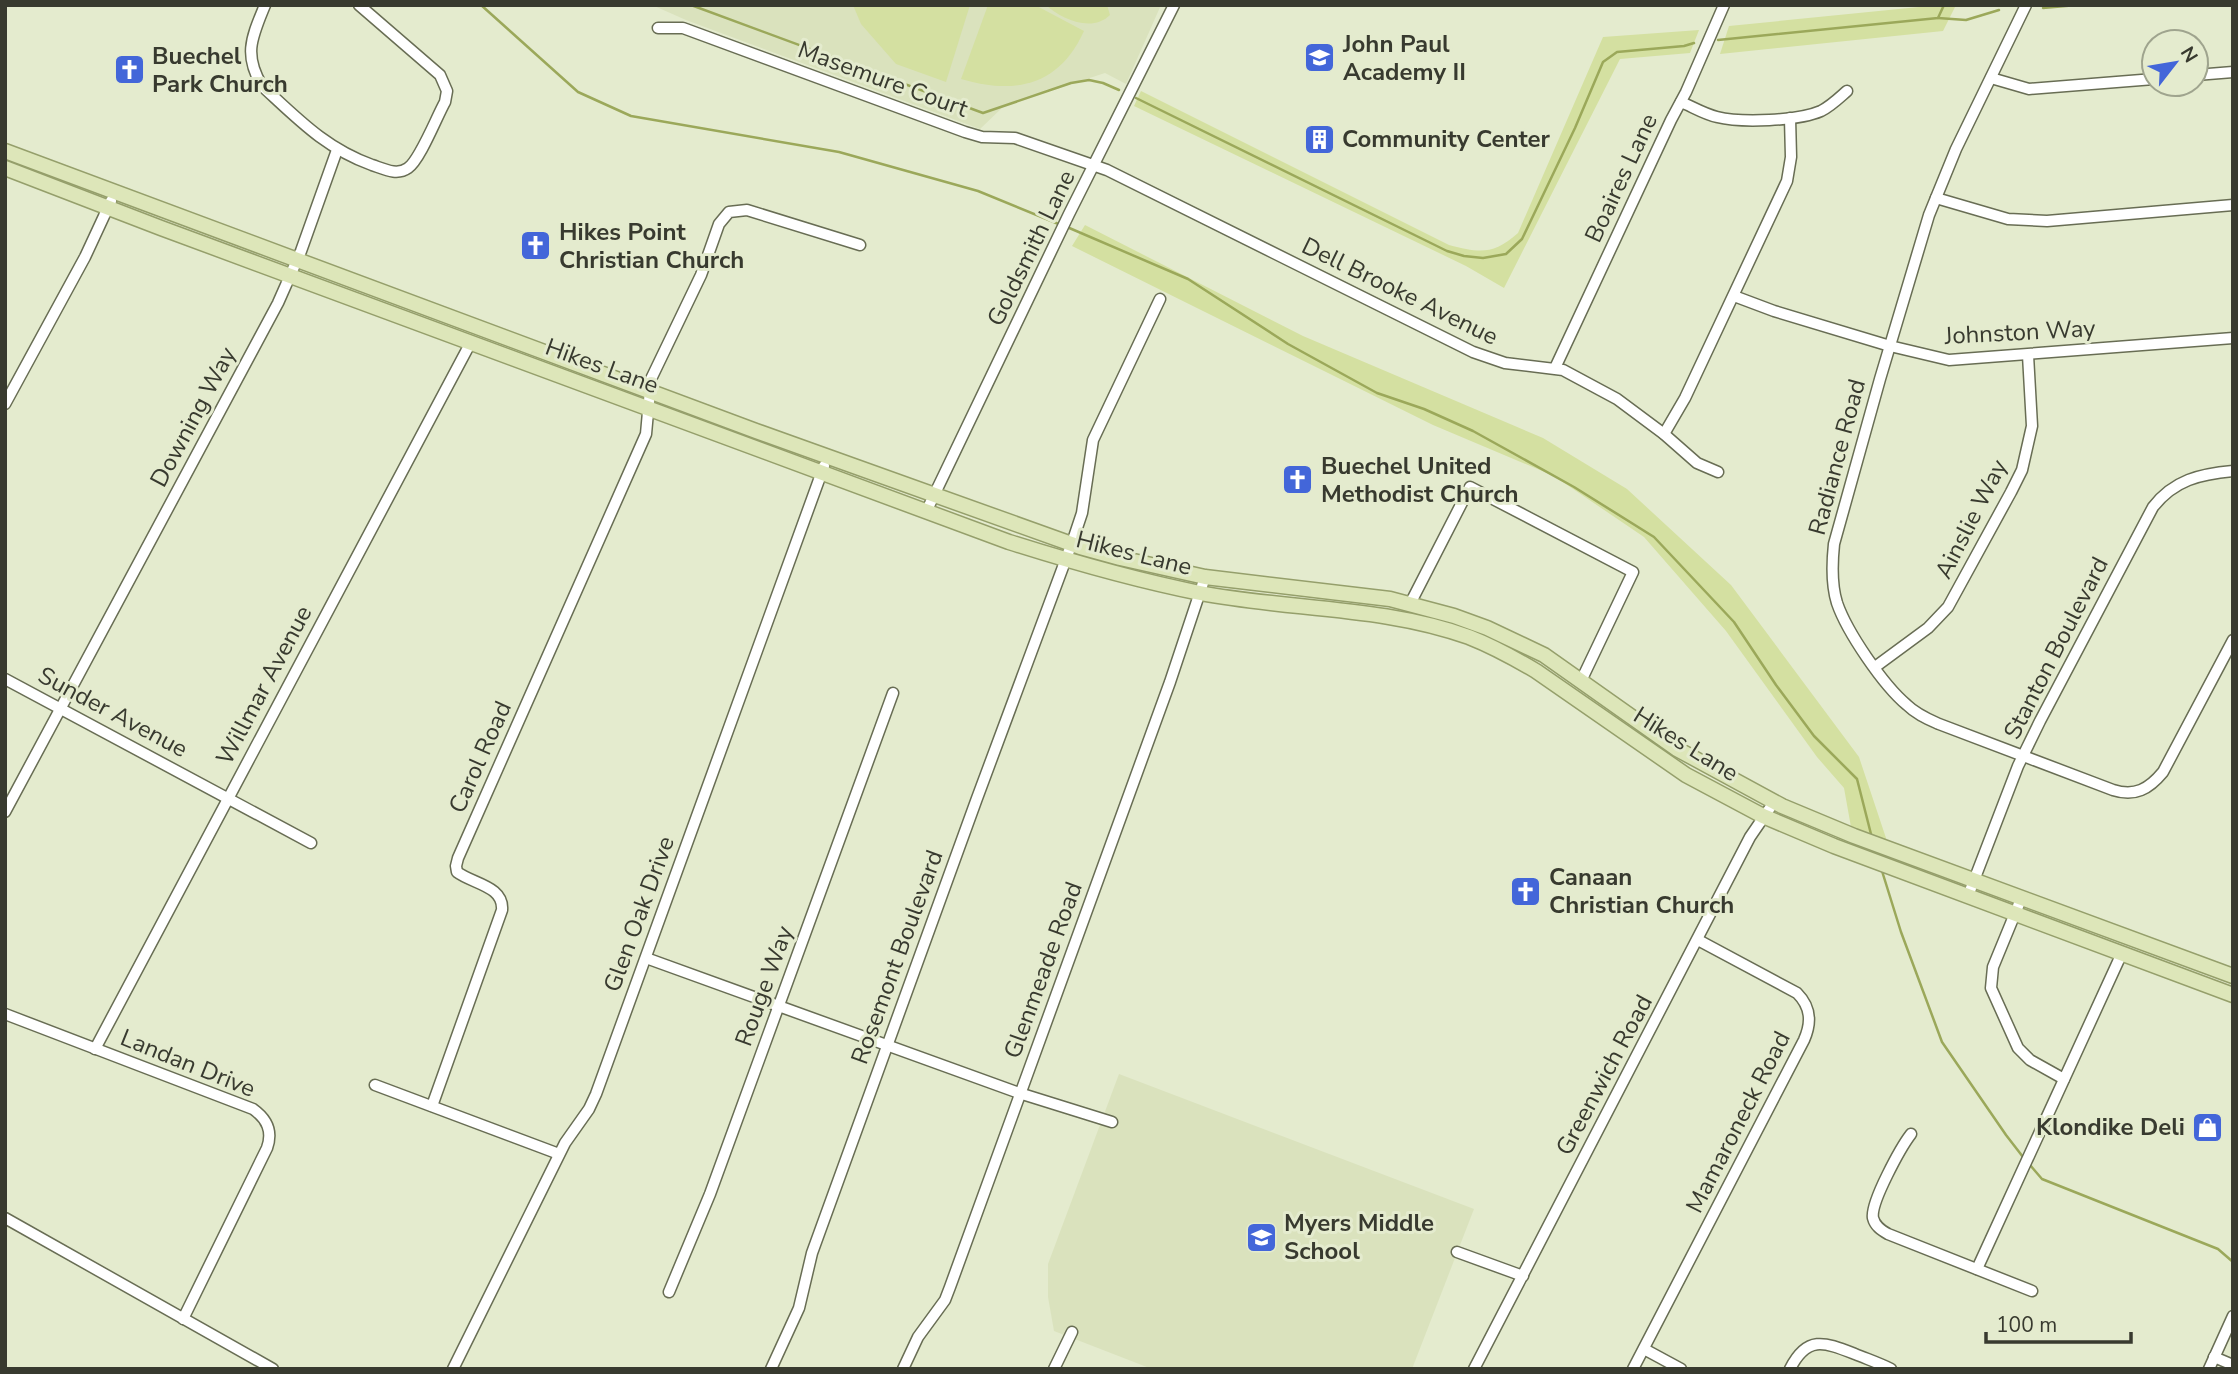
<svg xmlns="http://www.w3.org/2000/svg" width="2238" height="1374" font-family="'Nunito Sans',sans-serif">
<rect width="100%" height="100%" fill="#e4ebce"/>
<g fill="#dae2bd">
<path d="M652,5H1161L1126,84L1105,73L1004,106L980,129L686,20Z"/>
<path d="M1119,1074L1474,1209L1412,1369H1152L1054,1331L1048,1297V1264Z"/>
</g>
<g fill="#d4e0a1">
<path d="M853,5H970L946,82L896,64L861,24Z"/>
<path d="M988,5H1035L1084,31C1059,86 1015,95 961,79Z"/>
<path d="M1046,5H1107L1110,15C1092,33 1061,19 1046,5Z"/>
<path d="M1939,5H1956L1943,31L1720,54L1729,26Z"/>
<path d="M1699,30L1690,53L1620,59L1504,288L1466,266L1134,106L1141,91L1449,245C1480,253 1493,255 1518,233L1603,37Z"/>
<path d="M1085,225L1303,336L1543,438L1627,489L1731,585L1859,757L1887,841L1851,827L1844,788L1817,757L1726,631L1644,537L1554,476L1433,425L1072,246Z"/>
</g>
<g fill="none" stroke-linecap="round" stroke-linejoin="round">
<g stroke="#9ba85a" stroke-width="2.5">
<path d="M481,5L578,92L631,116L839,152L978,191L1061,225"/>
<path d="M691,5L983,113L1071,83L1089,80L1103,83L1119,90"/>
<path d="M2043,8L2077,5"/>
<path d="M1938,18L1966,20L1999,10"/>
<path d="M1718,40L1938,18L1944,5"/>
<path d="M1136,98L1447,251L1464,256L1483,258L1506,254L1522,239L1575,128L1603,62L1617,52L1684,46L1694,43"/>
<path d="M1067,227L1188,279L1288,344L1377,393L1424,409L1473,431L1574,487L1654,537L1734,622L1776,685L1814,736L1857,779L1872,838"/>
<path d="M1882,871L1901,932L1942,1042L2006,1135L2023,1157"/>
<path d="M2030,1165L2042,1179L2218,1249L2233,1262"/>
</g>
<defs>
<g id="minor">
<path d="M265,5C252,37 243,54 262,86C298,119 325,148 372,165C384,169 397,176 408,168C420,160 437,116 445,102L447,91L440,75L359,5"/>
<path d="M2026,5L1956,149L1929,215L1880,379L1834,544C1832,563 1831,584 1837,603C1847,632 1883,685 1907,705C1916,714 1928,719 1939,724L2113,790C2135,797 2149,789 2163,772L2233,640"/>
<path d="M658,28H683L965,132L982,137L1015,138L1107,170L1473,352L1505,363L1563,370L1617,399L1664,434L1697,463L1718,472"/>
<path d="M2196,75L2233,72"/>
<path d="M1991,78L2029,89L2154,79"/>
<path d="M1681,102C1693,107 1704,114 1717,117C1741,123 1798,121 1821,111C1831,106 1839,98 1847,91"/>
<path d="M1936,198L2008,219L2047,221L2233,205"/>
<path d="M1734,296L1774,311L1890,346L1949,360L2233,338"/>
<path d="M1555,368L1671,120L1686,92L1724,5"/>
<path d="M5,404L85,257L111,201"/>
<path d="M1664,434L1685,398L1787,181L1791,157L1790,118"/>
<path d="M927,510L1069,214L1174,5"/>
<path d="M1410,604L1470,487L1633,572L1581,681"/>
<path d="M1875,667L1928,628L1948,607L2011,492L2022,470L2032,426L2028,355"/>
<path d="M5,679L311,843"/>
<path d="M5,812L278,303L301,251L337,150"/>
<path d="M1968,896L2018,766L2040,721L2153,507C2174,480 2200,474 2233,471"/>
<path d="M2021,899L1993,967L1991,988L2018,1048L2030,1060L2064,1079"/>
<path d="M646,958L1019,1093L1112,1122"/>
<path d="M5,1014L253,1109C267,1119 273,1131 267,1148L183,1319"/>
<path d="M95,1049L471,342"/>
<path d="M375,1085L559,1154"/>
<path d="M432,1106L502,910C504,886 473,884 457,872L456,866L458,858L646,434L651,379L701,275L719,224L729,212L747,210L860,245"/>
<path d="M1911,1134C1901,1147 1870,1203 1873,1218C1875,1226 1881,1230 1888,1234L2032,1291"/>
<path d="M5,1218L273,1369"/>
<path d="M1457,1252L1523,1276"/>
<path d="M1977,1269L2122,953"/>
<path d="M669,1292L710,1194L893,693"/>
<path d="M1644,1349L1681,1369"/>
<path d="M2214,1357L2233,1365"/>
<path d="M453,1369L565,1143L589,1109L596,1094L824,466"/>
<path d="M771,1369L799,1308L812,1253L976,801L1073,540L1082,513L1093,440L1160,299"/>
<path d="M903,1369L918,1337L945,1300L950,1287L1170,682L1205,577"/>
<path d="M1054,1369L1072,1332"/>
<path d="M1474,1369L1750,837L1774,802"/>
<path d="M1633,1369L1804,1040C1812,1022 1811,1007 1797,993L1698,940"/>
<path d="M1790,1369C1807,1335 1824,1342 1855,1354C1867,1359 1879,1363 1891,1369"/>
<path d="M2209,1369L2233,1316"/>
</g>
<g id="major">
<path d="M5,151L756,431L1080,547L1120,558L1205,577L1390,599L1454,616L1487,628L1544,655L1677,749L1782,806L1854,836L2233,976"/>
<path d="M5,168L161,228L1009,542C1072,562 1135,580 1200,593C1289,610 1383,606 1469,637C1492,646 1514,658 1536,671L1686,775L1763,816L1834,846L2233,995"/>
</g>
</defs>
<use href="#minor" stroke="#686d54" stroke-width="13"/>
<use href="#major" stroke="#959f6b" stroke-width="17"/>
<use href="#minor" stroke="#fff" stroke-width="10"/>
<use href="#major" stroke="#dde6b9" stroke-width="14"/>
</g>
<defs>
<symbol id="school-square" viewBox="-11 -11 22 22"><rect x="-9" y="-9" width="18" height="18" rx="4" fill="#4366d9" stroke="#e4ebce"/><path d="M0-5L7-2L0 1L-7-2ZM-4 1L0 2.5L4 1V4Q0 6-4 4Z" fill="#fff"/></symbol>
<symbol id="church-square" viewBox="-11 -11 22 22"><rect x="-9" y="-9" width="18" height="18" rx="4" fill="#4366d9" stroke="#e4ebce"/><path d="M-1.2-6h2.4v3.5h3.3v2.4h-3.3V6h-2.4V-.1h-3.3v-2.4h3.3Z" fill="#fff"/></symbol>
<symbol id="building-square" viewBox="-11 -11 22 22"><rect x="-9" y="-9" width="18" height="18" rx="4" fill="#4366d9" stroke="#e4ebce"/><path d="M-4-6H4V6H1V3H-1V6H-4ZM-2.5-4.3h1.7v1.8h-1.7ZM.8-4.3h1.7v1.8H.8ZM-2.5-1h1.7V.8h-1.7ZM.8-1h1.7V.8H.8Z" fill="#fff"/></symbol>
<symbol id="shop-square" viewBox="-11 -11 22 22"><rect x="-9" y="-9" width="18" height="18" rx="4" fill="#4366d9" stroke="#e4ebce"/><path d="M-5-2.5h2.3a2.7 3.5 0 0 1 5.4 0H5L5.5 6h-11ZM-1.5-2.5h3a1.5 2.3 0 0 0-3 0Z" fill="#fff"/></symbol>
</defs>
<g fill-rule="evenodd">
<use href="#school-square" x="1302" y="40" width="35" height="35"/>
<use href="#church-square" x="112" y="52" width="35" height="35"/>
<use href="#building-square" x="1302" y="122" width="35" height="35"/>
<use href="#church-square" x="518" y="228" width="35" height="35"/>
<use href="#church-square" x="1280" y="462" width="35" height="35"/>
<use href="#church-square" x="1508" y="874" width="35" height="35"/>
<use href="#shop-square" x="2190" y="1110" width="35" height="35"/>
<use href="#school-square" x="1244" y="1220" width="35" height="35"/>
</g>
<g text-anchor="middle" stroke-width="6" stroke-linejoin="round" paint-order="stroke">
<g font-size="24" font-weight="bold" fill="#383a2f" stroke="#e4ebce" text-anchor="start">
<text x="1343" y="52">John Paul<tspan x="1343" dy="28">Academy II</tspan></text>
<text x="152" y="64">Buechel<tspan x="152" dy="28">Park Church</tspan></text>
<text x="1342" y="147">Community Center</text>
<text x="559" y="240">Hikes Point<tspan x="559" dy="28">Christian Church</tspan></text>
<text x="1321" y="474">Buechel United<tspan x="1321" dy="28">Methodist Church</tspan></text>
<text x="1549" y="885">Canaan<tspan x="1549" dy="28">Christian Church</tspan></text>
<text x="2185" y="1135" text-anchor="end">Klondike Deli</text>
<text x="1284" y="1231">Myers Middle<tspan x="1284" dy="28">School</tspan></text>
</g>
<g font-size="24" fill="#383a2f" stroke="#e4ebce">
<text transform="translate(883 79) rotate(20)" y="8">Masemure Court</text>
<text transform="translate(1621 178) rotate(-65)" y="8">Boaires Lane</text>
<text transform="translate(1031 248) rotate(-64)" y="8">Goldsmith Lane</text>
<text transform="translate(1400 291) rotate(26)" y="8">Dell Brooke Avenue</text>
<text transform="translate(2020 332) rotate(-3)" y="8">Johnston Way</text>
<text transform="translate(602 366) rotate(20)" y="8">Hikes Lane</text>
<text transform="translate(193 417) rotate(-62)" y="8">Downing Way</text>
<text transform="translate(1837 457) rotate(-75)" y="8">Radiance Road</text>
<text transform="translate(1971 519) rotate(-63)" y="8">Ainslie Way</text>
<text transform="translate(1134 553) rotate(14)" y="8">Hikes Lane</text>
<text transform="translate(2056 648) rotate(-63)" y="8">Stanton Boulevard</text>
<text transform="translate(264 685) rotate(-62)" y="8">Willmar Avenue</text>
<text transform="translate(113 712) rotate(28)" y="8">Sunder Avenue</text>
<text transform="translate(1686 744) rotate(32)" y="8">Hikes Lane</text>
<text transform="translate(480 757) rotate(-66)" y="8">Carol Road</text>
<text transform="translate(639 914) rotate(-70)" y="8">Glen Oak Drive</text>
<text transform="translate(897 957) rotate(-70)" y="8">Rosemont Boulevard</text>
<text transform="translate(1043 970) rotate(-70)" y="8">Glenmeade Road</text>
<text transform="translate(764 986) rotate(-70)" y="8">Rouge Way</text>
<text transform="translate(188 1063) rotate(22)" y="8">Landan Drive</text>
<text transform="translate(1604 1075) rotate(-62)" y="8">Greenwich Road</text>
<text transform="translate(1738 1122) rotate(-63)" y="8">Mamaroneck Road</text>
</g>
</g>
<rect width="2238" height="1374" fill="none" stroke="#383a2f" stroke-width="14"/>
<g transform="translate(2175 63) rotate(59)"><circle r="33" fill="#e4ebce" stroke="#9fa48e" stroke-width="2"/>
<path d="M0-5L12 26L0 18L-12 26Z" fill="#4366d9"/>
<text y="-10" font-size="19" font-weight="bold" text-anchor="middle" fill="#383a2f">N</text>
</g>
<path d="M1986 1332v10h145v-10" fill="none" stroke="#383a2f" stroke-width="3.5"/>
<text x="1996" y="1332" font-size="21" fill="#383a2f" stroke="#e4ebce" stroke-width="5" paint-order="stroke">100 m</text>
</svg>
